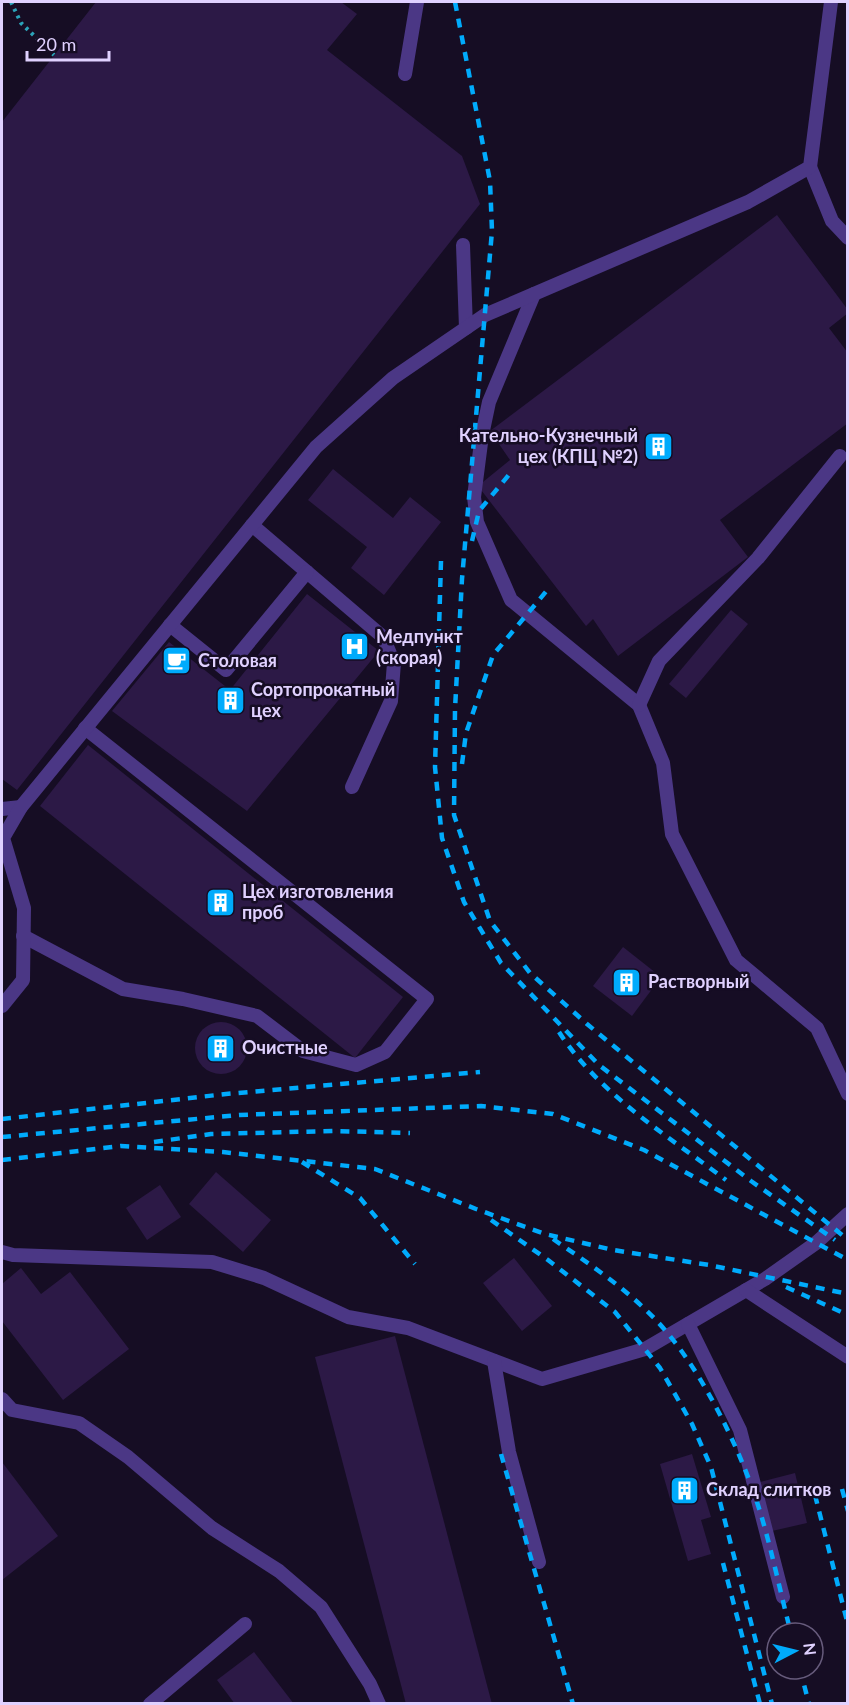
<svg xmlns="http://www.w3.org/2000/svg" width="849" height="1705" font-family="Lato,sans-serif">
<rect width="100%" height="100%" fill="#160d24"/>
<g fill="#2c1946">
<path d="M96,2H341L357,14L327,50L462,156L480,204L17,790L2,779V122Z"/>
<path d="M777,215L848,310V313L829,328L848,353V423L720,520L748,557L618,656L593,619L586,626L478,486L510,460L490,431Z"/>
<path d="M333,469L393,518L410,497L441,522L384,595L351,568L367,547L308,500Z"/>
<path d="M307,594L379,651L247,811L112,711L169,642L230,690Z"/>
<path d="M731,610L748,624L686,698L669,684Z"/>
<path d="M88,745L403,997L355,1058L40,806Z"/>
<path d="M623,947L661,977L632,1016L593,986Z"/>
<circle cx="221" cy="1048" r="26"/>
<path d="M216,1172L271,1220L243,1252L189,1204Z"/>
<path d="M160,1185L181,1217L147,1240L126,1208Z"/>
<path d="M514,1258L552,1306L522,1331L483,1283Z"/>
<path d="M21,1268L41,1294L70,1272L129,1349L63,1400L2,1321V1284Z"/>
<path d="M395,1336L492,1704H406L315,1357Z"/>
<path d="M692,1454L711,1517L701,1520L711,1554L688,1561L660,1464Z"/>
<path d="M2,1462L58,1536L2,1580Z"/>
<path d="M795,1473L807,1523L772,1531L760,1482Z"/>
<path d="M254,1652L294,1704H235L217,1680Z"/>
</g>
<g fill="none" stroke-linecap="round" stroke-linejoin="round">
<path stroke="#2ba3b9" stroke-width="4" stroke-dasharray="3 4.5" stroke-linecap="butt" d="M11,2L21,23L54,55"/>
<g stroke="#4b3785" stroke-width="14">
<path d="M405,74L417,2"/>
<path d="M810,167L832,221L848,238"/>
<path d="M463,245L466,328"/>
<path d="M534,294L489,402L482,435L474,497L477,522L511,600L639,705L663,763L672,834L736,960L817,1028L848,1094"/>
<path d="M252,525L383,637L394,663L391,701L352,787"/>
<path d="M170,625L226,670L307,572"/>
<path d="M639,705L659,661L758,558L840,456"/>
<path d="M2,809L21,807"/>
<path d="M23,936L123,989L183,999L257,1016L303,1051L356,1065L385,1052L427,999L85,728"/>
<path d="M2,1006L23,980L24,908L3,838L21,807L316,447L393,378L485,315L748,202L810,167L831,2"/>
<path d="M2,1252L13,1255L212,1262L264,1278L348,1317L408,1328L542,1379L645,1349L765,1279L816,1243L848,1214"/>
<path d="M746,1290L848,1357"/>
<path d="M688,1324L740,1430L783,1597"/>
<path d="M494,1361L509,1452L539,1562"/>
<path d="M2,1399L12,1410L79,1423L128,1457L212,1528L279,1571L321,1607L370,1684L379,1704"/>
<path d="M150,1704L245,1624"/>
</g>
<g stroke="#00abfc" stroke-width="4.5" stroke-dasharray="9 8" stroke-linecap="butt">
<path d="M455,2L490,181L492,231L462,579L455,709L454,815L490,921L530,973L587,1024L848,1240"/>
<path d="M472,541L479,511L512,471"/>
<path d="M441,561L435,767L442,838L464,902L501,963L599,1065L751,1181L835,1240"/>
<path d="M462,764L466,733L493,655L549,588"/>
<path d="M559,1032C599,1094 668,1136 726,1180"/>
<path d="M2,1119L226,1094L480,1072"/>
<path d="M2,1137L239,1115L481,1106L553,1114L644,1150L848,1260"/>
<path d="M154,1142L211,1134L334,1131L410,1133"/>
<path d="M2,1160L121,1146L223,1152L375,1169L476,1209L545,1234L613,1250L709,1265L848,1294"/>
<path d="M302,1162L360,1198L415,1264"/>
<path d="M491,1220L548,1260L615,1312L660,1368L692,1424L711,1467L772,1704"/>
<path d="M553,1239C588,1263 624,1287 654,1318C697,1362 735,1438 755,1496C770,1540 779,1588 791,1633"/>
<path d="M786,1287L848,1315"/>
<path d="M501,1454L573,1704"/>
<path d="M842,1489L848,1511"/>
<path d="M815,1495L848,1625"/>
<path d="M723,1563L760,1704"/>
<path d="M800,1669L809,1704"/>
</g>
</g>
<defs>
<symbol id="building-square" viewBox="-11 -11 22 22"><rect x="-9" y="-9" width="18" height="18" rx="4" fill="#00abfc" stroke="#160d24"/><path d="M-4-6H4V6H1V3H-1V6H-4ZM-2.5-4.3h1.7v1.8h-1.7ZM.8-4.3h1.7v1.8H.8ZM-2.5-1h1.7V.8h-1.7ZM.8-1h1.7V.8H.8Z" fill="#fff"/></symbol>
<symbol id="hospital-square" viewBox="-11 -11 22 22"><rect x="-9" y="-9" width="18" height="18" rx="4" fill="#00abfc" stroke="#160d24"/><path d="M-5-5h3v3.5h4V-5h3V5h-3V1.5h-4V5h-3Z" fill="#fff"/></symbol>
<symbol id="cafe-square" viewBox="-11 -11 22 22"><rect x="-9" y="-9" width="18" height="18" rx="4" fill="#00abfc" stroke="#160d24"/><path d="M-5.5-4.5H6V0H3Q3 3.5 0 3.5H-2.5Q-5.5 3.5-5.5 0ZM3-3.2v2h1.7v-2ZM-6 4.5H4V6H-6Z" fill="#fff"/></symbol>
</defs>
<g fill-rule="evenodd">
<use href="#building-square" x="642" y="430" width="33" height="33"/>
<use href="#hospital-square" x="338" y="630" width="33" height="33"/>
<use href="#cafe-square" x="160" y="644" width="33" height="33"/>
<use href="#building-square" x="214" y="684" width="33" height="33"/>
<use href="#building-square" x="204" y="886" width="33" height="33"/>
<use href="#building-square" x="610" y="966" width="33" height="33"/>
<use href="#building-square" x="204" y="1032" width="33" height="33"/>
<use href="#building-square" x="668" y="1474" width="33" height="33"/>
</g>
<g text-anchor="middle" stroke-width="5" stroke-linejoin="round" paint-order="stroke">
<g font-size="18" font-weight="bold" fill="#e0d1ff" stroke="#160d24" text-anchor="start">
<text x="638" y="442" text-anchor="end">Кательно-Кузнечный<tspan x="638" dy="21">цех (КПЦ №2)</tspan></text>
<text x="376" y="643">Медпункт<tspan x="376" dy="21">(скорая)</tspan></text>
<text x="198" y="667">Столовая</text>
<text x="251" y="696">Сортопрокатный<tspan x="251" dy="21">цех</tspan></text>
<text x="242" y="898">Цех изготовления<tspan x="242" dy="21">проб</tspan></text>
<text x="648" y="988">Растворный</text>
<text x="242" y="1054">Очистные</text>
<text x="706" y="1496">Склад слитков</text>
</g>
</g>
<rect width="849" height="1705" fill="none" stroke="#e0d1ff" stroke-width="6"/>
<g transform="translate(795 1651) rotate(83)"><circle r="28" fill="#160d24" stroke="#675b7c" stroke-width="1.5"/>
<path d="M0-4.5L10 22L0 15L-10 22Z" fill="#00abfc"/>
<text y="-9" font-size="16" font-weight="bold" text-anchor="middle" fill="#e0d1ff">N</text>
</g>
<path d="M27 51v9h82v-9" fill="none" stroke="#e0d1ff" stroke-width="3"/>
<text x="36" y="51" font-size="18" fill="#e0d1ff" stroke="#160d24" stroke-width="4.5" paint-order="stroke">20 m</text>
</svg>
